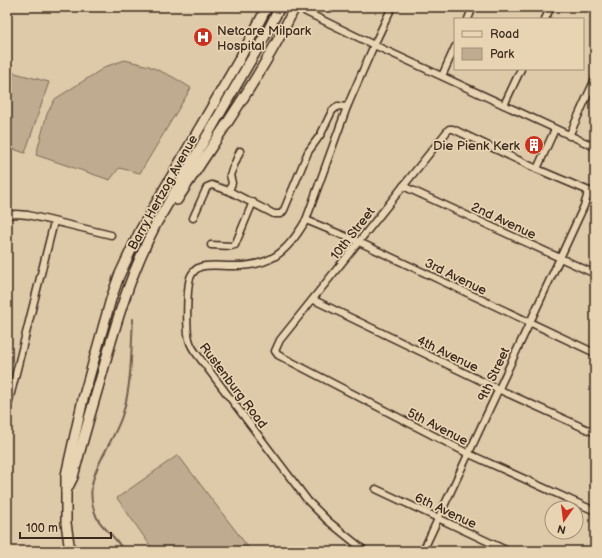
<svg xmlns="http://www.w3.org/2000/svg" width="602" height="558" font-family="'Balsamiq Sans',sans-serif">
<rect width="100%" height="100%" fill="#dec9a9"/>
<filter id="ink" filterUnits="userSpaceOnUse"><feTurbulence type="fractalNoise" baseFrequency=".025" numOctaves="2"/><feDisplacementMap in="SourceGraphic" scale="8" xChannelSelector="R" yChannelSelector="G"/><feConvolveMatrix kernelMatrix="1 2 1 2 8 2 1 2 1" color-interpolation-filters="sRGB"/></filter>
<g filter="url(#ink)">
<g fill="#bfab90" stroke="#7d6a57">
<path d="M125,60L149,66L173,77L191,88L140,173L119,168L110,180L36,155L47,114L55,99L107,66Z"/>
<path d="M11,72L49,82L25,153L7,147V89Z"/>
<path d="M178,455L251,551H154L117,498Z"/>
</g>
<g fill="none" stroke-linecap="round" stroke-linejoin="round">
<path stroke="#725f4d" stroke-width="2" d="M124,551C121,547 118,542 115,539C109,531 102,527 97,518C78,477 112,450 123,413C132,383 131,350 133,319"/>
<defs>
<g id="minor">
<path d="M306,12L374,45L595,147"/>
<path d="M468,19L473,7"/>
<path d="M545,19L551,7"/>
<path d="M442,76L455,47"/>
<path d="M504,105L521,69"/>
<path d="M569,136L595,79"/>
<path d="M240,151L230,175L232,183L229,191L274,214H281L284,210L308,152L321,134L332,111L338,106L347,107"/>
<path d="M537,169L555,129"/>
<path d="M403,186L595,274"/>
<circle cx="590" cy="194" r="3"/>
<path d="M589,191L537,169L453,129H449L280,340L275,351L278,355L467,453L595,511"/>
<path d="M7,215L16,214L28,215L111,235"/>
<path d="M193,218L207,187L212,185L229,191"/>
<path d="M306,220L359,242L595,353"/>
<path d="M211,245L231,246L235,245L253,202"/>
<path d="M314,300L498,389L595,433"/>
<path d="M7,409L54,222"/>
<path d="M376,489L508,551"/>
<path d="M365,551L328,521L308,501L196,353C193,349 190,344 189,339C186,329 187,288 190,278C192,273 195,269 200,267C209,264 221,266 231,266C270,267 287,253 306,220L347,107L374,45L392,7"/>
<path d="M423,551L560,258L584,206L587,196"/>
</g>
<g id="secondary">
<path d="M177,200C217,137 262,75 295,7"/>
<path d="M66,491L73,477C82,442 92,408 102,374C116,322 131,272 156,224L266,34L280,7"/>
<path d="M70,551L66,523V475L83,399L111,299L119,276L140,231L239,60L267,7"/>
</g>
</defs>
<use href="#minor" stroke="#3b2a1e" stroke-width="9"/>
<use href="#secondary" stroke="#3b2a1e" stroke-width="12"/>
<use href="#minor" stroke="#e8d3b2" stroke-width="6"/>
<use href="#secondary" stroke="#e8d3b2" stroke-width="9"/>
</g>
</g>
<defs>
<symbol id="hospital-disc" viewBox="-11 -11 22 22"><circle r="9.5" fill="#c8321e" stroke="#e8d3b2"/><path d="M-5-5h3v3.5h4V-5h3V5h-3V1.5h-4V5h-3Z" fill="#fff"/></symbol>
<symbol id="building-disc" viewBox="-11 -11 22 22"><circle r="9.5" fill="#c8321e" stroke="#e8d3b2"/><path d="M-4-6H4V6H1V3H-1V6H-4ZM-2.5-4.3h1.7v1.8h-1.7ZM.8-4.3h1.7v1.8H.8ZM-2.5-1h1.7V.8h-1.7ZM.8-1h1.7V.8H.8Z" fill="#fff"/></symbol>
</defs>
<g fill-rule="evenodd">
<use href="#hospital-disc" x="192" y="26" width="22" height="22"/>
<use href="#building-disc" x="523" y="134" width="22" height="22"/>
</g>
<g text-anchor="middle" stroke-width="3.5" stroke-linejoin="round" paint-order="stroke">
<g font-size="13" fill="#3b2a1e" stroke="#e8d3b2" text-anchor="start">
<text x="217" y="35">Netcare Milpark<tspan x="217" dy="15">Hospital</tspan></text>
<text x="520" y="150" text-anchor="end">Die Pienk Kerk</text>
</g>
<g font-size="13" fill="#3b2a1e" stroke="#e8d3b2">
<text transform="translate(162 192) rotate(-61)" y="5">Barry Hertzog Avenue</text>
<text transform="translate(504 220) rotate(25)" y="5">2nd Avenue</text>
<text transform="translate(352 233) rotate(-52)" y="5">10th Street</text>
<text transform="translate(456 276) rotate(26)" y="5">3rd Avenue</text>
<text transform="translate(448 353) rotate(26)" y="5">4th Avenue</text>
<text transform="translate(493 374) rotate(-65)" y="5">9th Street</text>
<text transform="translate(234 385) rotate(53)" y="5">Rustenburg Road</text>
<text transform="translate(438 426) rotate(27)" y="5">5th Avenue</text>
<text transform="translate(446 510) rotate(25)" y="5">6th Avenue</text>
</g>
</g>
<rect width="602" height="558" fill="none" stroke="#e8d3b2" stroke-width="24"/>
<rect x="12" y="12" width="578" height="534" fill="none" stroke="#3b2a1e" stroke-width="1.5" filter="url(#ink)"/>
<rect x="454" y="18" width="130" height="52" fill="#e8d3b2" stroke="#a38f77"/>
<rect x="462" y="31" width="20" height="6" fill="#e8d3b2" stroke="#a38f77"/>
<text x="490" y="38" font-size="12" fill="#3b2a1e">Road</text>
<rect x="462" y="48" width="20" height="12" fill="#bfab90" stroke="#a38f77"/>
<text x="490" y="58" font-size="12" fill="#3b2a1e">Park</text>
<g transform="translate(564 520) rotate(194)"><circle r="19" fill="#e8d3b2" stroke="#a38f77"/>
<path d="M0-3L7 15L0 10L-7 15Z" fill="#c8321e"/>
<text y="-6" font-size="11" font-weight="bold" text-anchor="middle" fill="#3b2a1e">N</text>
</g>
<path d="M20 532v6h91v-6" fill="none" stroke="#3b2a1e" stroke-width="2"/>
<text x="26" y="532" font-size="12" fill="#3b2a1e" stroke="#e8d3b2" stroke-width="3" paint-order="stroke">100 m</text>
</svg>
